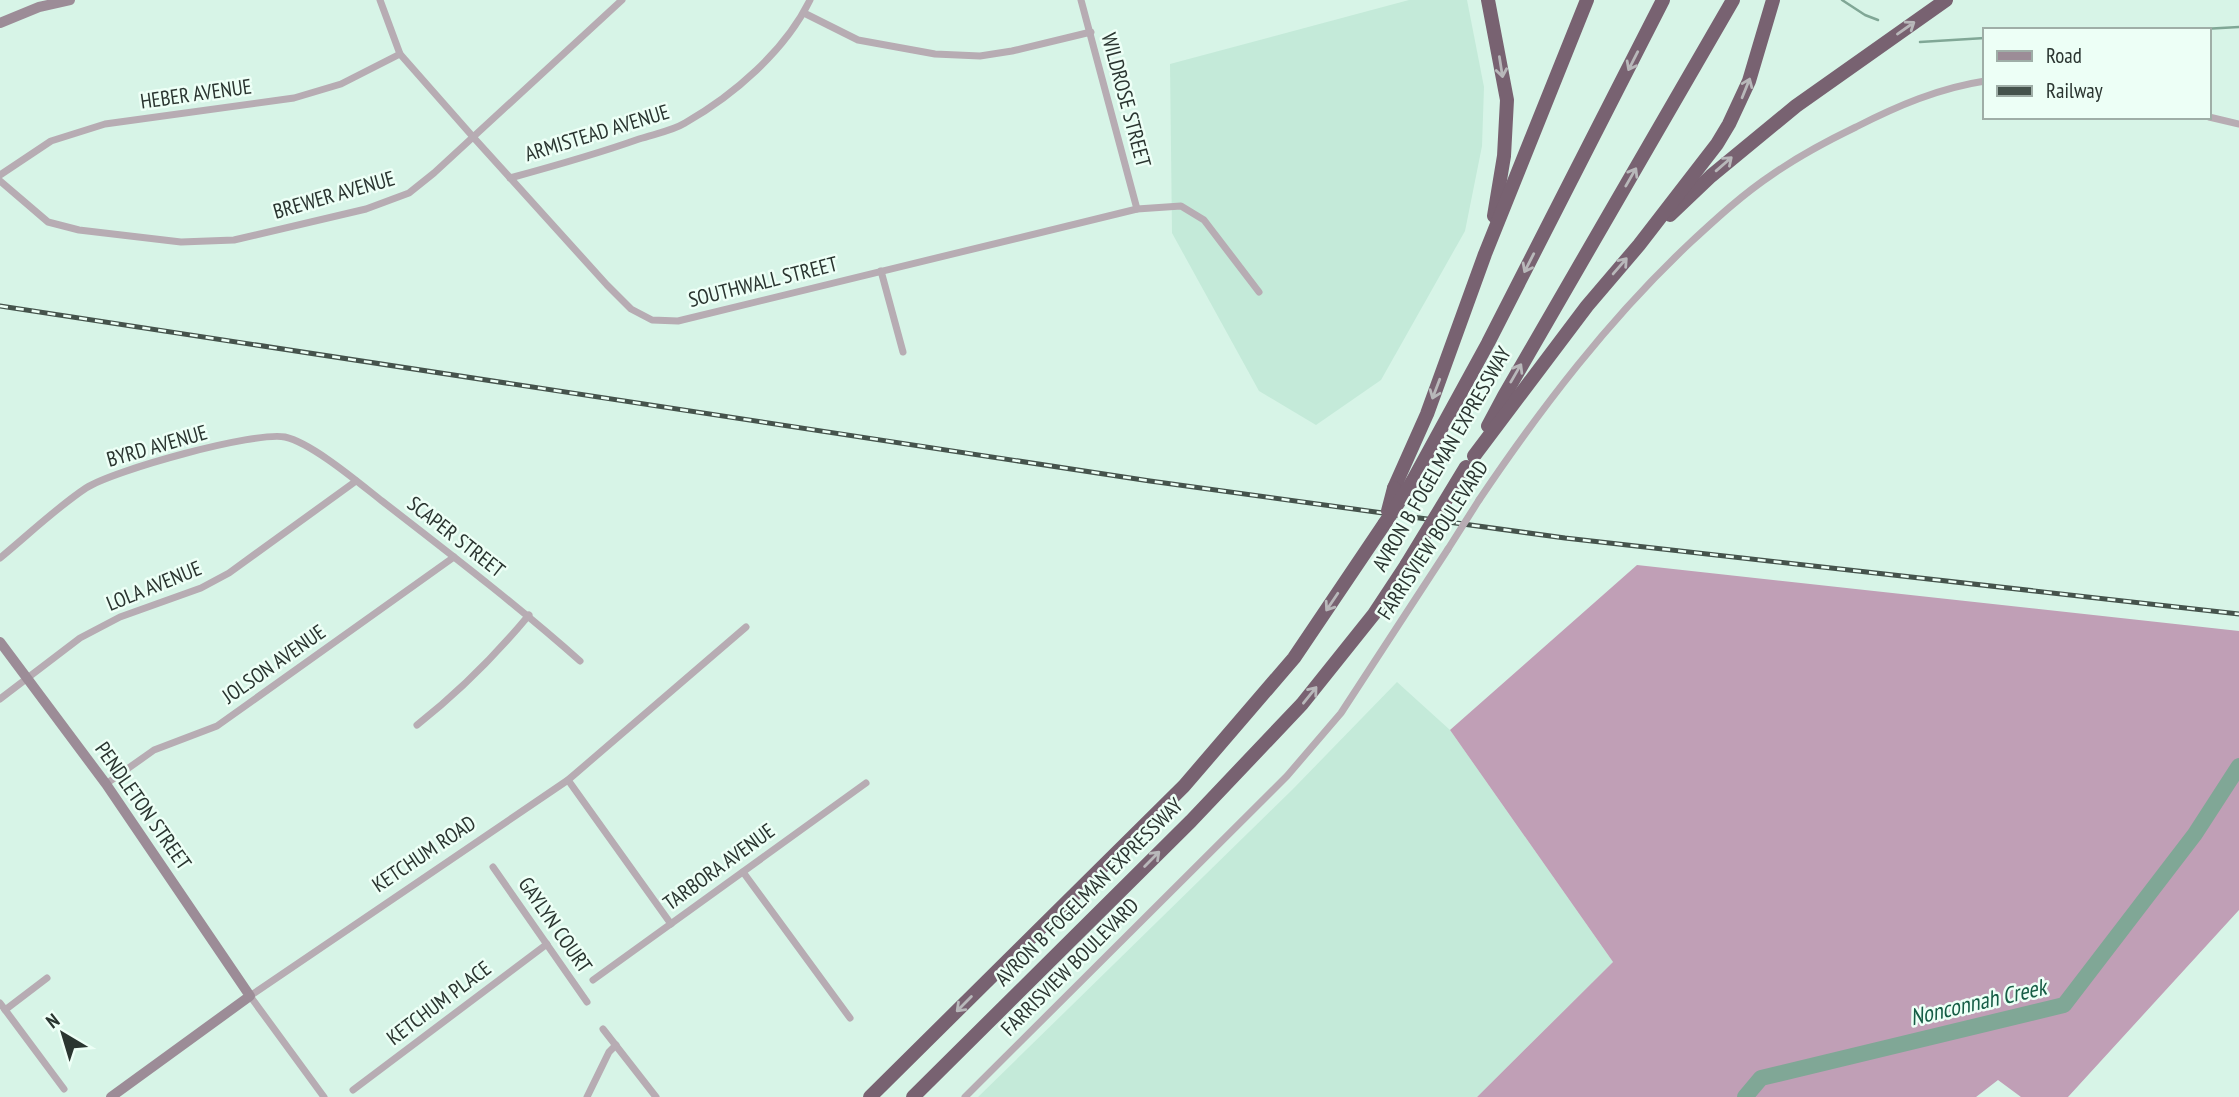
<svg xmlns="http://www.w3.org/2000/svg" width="2239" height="1097" font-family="'PT Sans Narrow',sans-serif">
<rect width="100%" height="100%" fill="#d7f4e7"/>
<g fill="#c4ead9">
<path d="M1409,0H1467L1484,87L1482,146L1465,231L1381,380L1316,425L1259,391L1172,233L1170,64Z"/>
<path d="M1397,682L1450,730L1613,962L1477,1097H978L1293,789Z"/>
</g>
<path fill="#c09fb6" d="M1637,565L2239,631V910L2068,1097H2021L1998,1080L1976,1097H1477L1613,962L1450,730Z"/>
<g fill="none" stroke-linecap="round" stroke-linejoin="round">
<g stroke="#80a796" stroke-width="2.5">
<path d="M1842,0L1865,15L1878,20"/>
<path d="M2185,30L2239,27"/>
<path d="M1920,42L1985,38"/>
</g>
<path stroke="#80a796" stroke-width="16" d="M1745,1097L1761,1078L2064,1005L2195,834L2239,766"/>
<g stroke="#b7acb3" stroke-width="7">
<path d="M380,0L400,54L474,138L607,285L631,309L652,320L678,321L1137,209L1181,206L1204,220L1259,292"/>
<path d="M1081,0L1137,209"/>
<path d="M804,13L858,40L935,54L980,56L1012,51L1091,32"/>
<path d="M2209,117L2239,124"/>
<path d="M0,175L51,141L105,124L294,98L341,84L400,54"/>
<path d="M510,178C554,166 597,154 639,139C654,134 672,131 685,123C734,95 785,51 810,0"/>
<path d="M0,181L48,222L79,230L181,242L234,240L366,209L409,193L434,173L622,0"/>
<path d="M881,271L903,352"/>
<path d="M1479,500C1541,408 1609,319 1691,242C1717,218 1743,194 1773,174C1799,156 1827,141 1856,127C1897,106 1939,88 1985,81"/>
<path d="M0,558C28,535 56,508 86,488C114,470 255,431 285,437C312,443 359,483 382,501C449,553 517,605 580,661"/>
<path d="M0,699L80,638L120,617L201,588L229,573L356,481"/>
<path d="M417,725C459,692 495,656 529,615"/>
<path d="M568,780L671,924"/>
<path d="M106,784L154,750L217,726L454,557"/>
<path d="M493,867L587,1002"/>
<path d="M743,872L850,1018"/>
<path d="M593,980L866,783"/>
<path d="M0,1003L64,1089"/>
<path d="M5,1010L47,978"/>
<path d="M603,1029L656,1097"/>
<path d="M353,1090L547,944"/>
<path d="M324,1097L250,996L568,780L746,627"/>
<path d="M587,1097L609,1052L616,1045"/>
<path d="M965,1097L1287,776L1341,713L1448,549"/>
</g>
<g stroke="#9c8c97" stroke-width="10">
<path d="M0,23L39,7L70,0"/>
<path d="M0,642L106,784L250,996L111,1097"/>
</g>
<g stroke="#786271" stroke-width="14">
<path d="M1488,0L1507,100L1504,156L1494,216"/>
<path d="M1670,215L1711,176L1796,106L1946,0"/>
<path d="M1488,426L1504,396L1733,0"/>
<path d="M1474,456L1587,306L1639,245L1717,144L1729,124L1749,81L1773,0"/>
<path d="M1412,482L1488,343L1663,0"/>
<path d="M1394,488L1427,414L1485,254L1587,0"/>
<path d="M870,1097L1184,786L1294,658L1385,523"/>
<path d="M913,1097L1191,821L1302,704L1374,614L1407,564"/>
</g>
<defs>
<path id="rail" d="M0,306L1150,481L1565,538L2239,614"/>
</defs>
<use href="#rail" stroke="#45534c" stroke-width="5"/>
<use href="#rail" stroke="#edfff6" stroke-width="2.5" stroke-dasharray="8" stroke-linecap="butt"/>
<path stroke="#b7acb3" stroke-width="7" d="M1448,549L1479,500"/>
<g stroke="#786271" stroke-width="14">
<path d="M1388,511L1394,488"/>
<path d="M1385,523L1412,482"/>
<path d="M1407,564L1466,467"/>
</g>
</g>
<defs><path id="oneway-shaft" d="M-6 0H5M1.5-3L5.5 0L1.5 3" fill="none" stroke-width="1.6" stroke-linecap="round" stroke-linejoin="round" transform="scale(1.75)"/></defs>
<g stroke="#b8b8ba">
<use href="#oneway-shaft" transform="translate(1906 28) rotate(-35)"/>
<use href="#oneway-shaft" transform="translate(1633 61) rotate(117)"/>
<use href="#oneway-shaft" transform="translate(1501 67) rotate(81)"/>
<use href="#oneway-shaft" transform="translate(1746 88) rotate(-68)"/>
<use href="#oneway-shaft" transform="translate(1724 164) rotate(-41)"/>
<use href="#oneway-shaft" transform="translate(1631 177) rotate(-60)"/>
<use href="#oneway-shaft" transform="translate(1529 263) rotate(117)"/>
<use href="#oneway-shaft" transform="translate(1620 266) rotate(-49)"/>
<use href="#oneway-shaft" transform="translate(1516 373) rotate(-60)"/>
<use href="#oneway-shaft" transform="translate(1436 389) rotate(111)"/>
<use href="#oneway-shaft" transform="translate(1332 602) rotate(124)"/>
<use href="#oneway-shaft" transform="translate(1310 695) rotate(-51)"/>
<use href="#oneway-shaft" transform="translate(1152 859) rotate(-45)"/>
<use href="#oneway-shaft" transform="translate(964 1004) rotate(135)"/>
</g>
<g text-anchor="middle" stroke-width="5" stroke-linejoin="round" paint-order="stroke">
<g font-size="21" fill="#2a3530" stroke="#edfff6">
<text transform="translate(196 94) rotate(-8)" y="7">HEBER AVENUE</text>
<text transform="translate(1126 100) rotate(75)" y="7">WILDROSE STREET</text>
<text transform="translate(597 133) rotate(-17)" y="7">ARMISTEAD AVENUE</text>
<text transform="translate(334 195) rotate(-16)" y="7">BREWER AVENUE</text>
<text transform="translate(763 282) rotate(-14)" y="7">SOUTHWALL STREET</text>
<text transform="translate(157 446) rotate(-16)" y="7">BYRD AVENUE</text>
<text transform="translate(1442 459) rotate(-60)" y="7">AVRON B FOGELMAN EXPRESSWAY</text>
<text transform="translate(456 537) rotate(38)" y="7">SCAPER STREET</text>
<text transform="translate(1433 540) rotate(-57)" y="7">FARRISVIEW BOULEVARD</text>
<text transform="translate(154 586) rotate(-22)" y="7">LOLA AVENUE</text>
<text transform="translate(274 664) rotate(-35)" y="7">JOLSON AVENUE</text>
<text transform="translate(143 806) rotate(55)" y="7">PENDLETON STREET</text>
<text transform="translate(424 854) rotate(-34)" y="7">KETCHUM ROAD</text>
<text transform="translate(719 867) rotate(-36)" y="7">TARBORA AVENUE</text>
<text transform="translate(1089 892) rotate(-45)" y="7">AVRON B FOGELMAN EXPRESSWAY</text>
<text transform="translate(555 925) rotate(55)" y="7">GAYLYN COURT</text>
<text transform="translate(1070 967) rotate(-45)" y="7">FARRISVIEW BOULEVARD</text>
<text transform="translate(439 1003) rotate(-37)" y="7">KETCHUM PLACE</text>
</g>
<g font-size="23" font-style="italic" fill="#155d45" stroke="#edfff6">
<text transform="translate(1978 1002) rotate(-13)" y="8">Nonconnah Creek</text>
</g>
</g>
<rect x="1983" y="28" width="228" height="91" fill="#edfff6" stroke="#9faea7" stroke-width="2"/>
<rect x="1997" y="51" width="35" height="10" fill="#9c8c97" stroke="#9faea7" stroke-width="2"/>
<text x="2046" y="63" font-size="21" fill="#2a3530">Road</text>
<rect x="1997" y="86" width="35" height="10" fill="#45534c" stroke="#9faea7" stroke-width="2"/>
<text x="2046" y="98" font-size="21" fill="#2a3530">Railway</text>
<g transform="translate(63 1034) rotate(322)" stroke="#edfff6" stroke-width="5" paint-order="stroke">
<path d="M0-5L12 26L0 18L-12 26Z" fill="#2a3530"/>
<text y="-10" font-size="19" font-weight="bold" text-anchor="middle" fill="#2a3530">N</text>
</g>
</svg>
